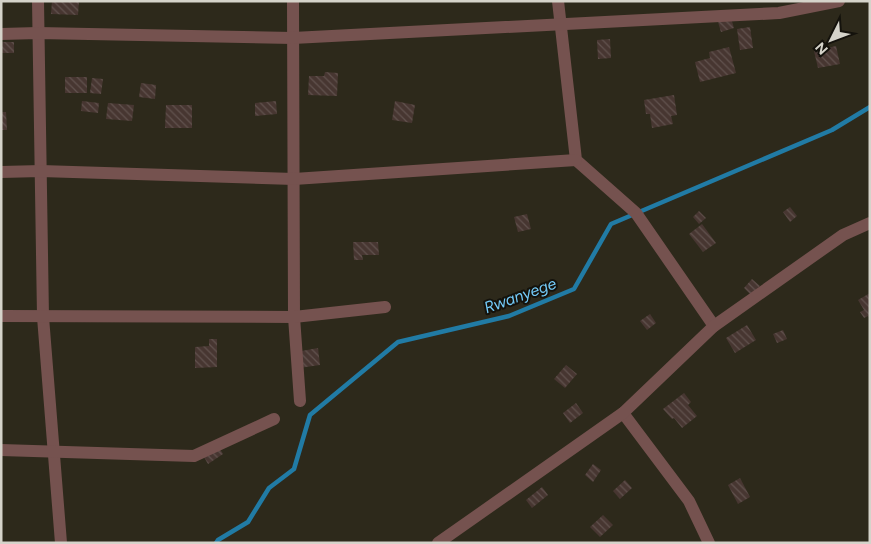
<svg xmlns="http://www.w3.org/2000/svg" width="871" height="544" font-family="Figtree,sans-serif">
<defs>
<pattern id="building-back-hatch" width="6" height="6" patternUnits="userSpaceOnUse" patternTransform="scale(1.25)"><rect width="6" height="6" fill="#473631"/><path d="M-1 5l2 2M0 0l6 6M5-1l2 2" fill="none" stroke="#61524e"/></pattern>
</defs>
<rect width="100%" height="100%" fill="#2d291b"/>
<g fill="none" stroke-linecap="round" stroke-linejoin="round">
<path stroke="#217ba5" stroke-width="4.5" d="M216,543L218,540L248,522L269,488L294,469L310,415L398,342L509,316L574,289L611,224L832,130L870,107"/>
</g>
<g fill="url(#building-back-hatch)">
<path d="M52,1H79L78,15L51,14Z"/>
<path d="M731,18L734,28L721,32L718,22Z"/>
<path d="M750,27L753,48L740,50L737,29Z"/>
<path d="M610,39L611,58L598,59L597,40Z"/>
<rect x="1" y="42" width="13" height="11"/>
<path d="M836,46L840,64L818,68L814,51Z"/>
<path d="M729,47L736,73L700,82L695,62L710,58L709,52Z"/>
<path d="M325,72L338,73L337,96L308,95L309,76H324Z"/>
<rect x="65" y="77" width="22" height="16"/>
<path d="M92,78L103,79L101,94L90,93Z"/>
<path d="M141,83L156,85L155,99L139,97Z"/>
<path d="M674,95L677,115L671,116L673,124L652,128L650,114H646L644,100Z"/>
<path d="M82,101L99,103L98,113L81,111Z"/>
<path d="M276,101L277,114L255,116V103Z"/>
<path d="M395,101L415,105L412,123L392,120Z"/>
<path d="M108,103L134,105L132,121L106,119Z"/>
<path d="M166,105H192V128H165Z"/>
<path d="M1,112H6L7,130H1Z"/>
<path d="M790,207L797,216L790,222L783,212Z"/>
<path d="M699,211L706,218L699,224L693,217Z"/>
<path d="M527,214L531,229L518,232L514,217Z"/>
<path d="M702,224L716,243L703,252L689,234Z"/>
<path d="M353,242H378L379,255H362L363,260H354Z"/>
<path d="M752,279L760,286L751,295L744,288Z"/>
<path d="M870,293V319L868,316L864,318L860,312L864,310L858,300Z"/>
<path d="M650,314L656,323L647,330L640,321Z"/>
<path d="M747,325L756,340L735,353L726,338Z"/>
<path d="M783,330L787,339L777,343L773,334Z"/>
<path d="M209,339H217V367L195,368V347L209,346Z"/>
<path d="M318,348L320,365L299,368L296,352Z"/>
<path d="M566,365L577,374L565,388L554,379Z"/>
<path d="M684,393L691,402L688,405L697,416L682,428L674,418L672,419L663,409Z"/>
<path d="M576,403L583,413L570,423L563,413Z"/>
<path d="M216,442L223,454L208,464L201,452Z"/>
<path d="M593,464L601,470L593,482L585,475Z"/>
<path d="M740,478L750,497L738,504L728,485Z"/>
<path d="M625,480L632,488L620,499L613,491Z"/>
<path d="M542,487L548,495L532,508L526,500Z"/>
<path d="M603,515L613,525L600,537L590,527Z"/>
</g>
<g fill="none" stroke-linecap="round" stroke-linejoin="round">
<g stroke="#75524f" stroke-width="12">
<path d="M38,1L43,317L61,543"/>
<path d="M293,1L294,317L300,401"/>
<path d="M558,1L576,160L636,213L714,326"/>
<path d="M1,34L38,33L293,38L779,13L839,1"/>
<path d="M1,172L41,171L294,179L576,160"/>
<path d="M1,316L294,317L385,307"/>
<path d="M623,413L689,501L709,543"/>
<path d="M1,450L194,456L274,419"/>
<path d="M438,543L623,413L714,326L843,235L870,223"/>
</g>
</g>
<g text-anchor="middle" stroke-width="4" stroke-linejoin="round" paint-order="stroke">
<g font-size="16" font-style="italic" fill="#74cbf9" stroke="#14120c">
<text transform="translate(520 295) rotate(-20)" y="6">Rwanyege</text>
</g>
</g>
<rect width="871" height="544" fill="none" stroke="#d5d3ca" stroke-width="5"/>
<g transform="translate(831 40) rotate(228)" stroke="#14120c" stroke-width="4" paint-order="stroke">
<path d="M0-4L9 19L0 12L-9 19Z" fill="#d5d3ca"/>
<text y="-8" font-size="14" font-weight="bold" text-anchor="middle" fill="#d5d3ca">N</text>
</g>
</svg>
